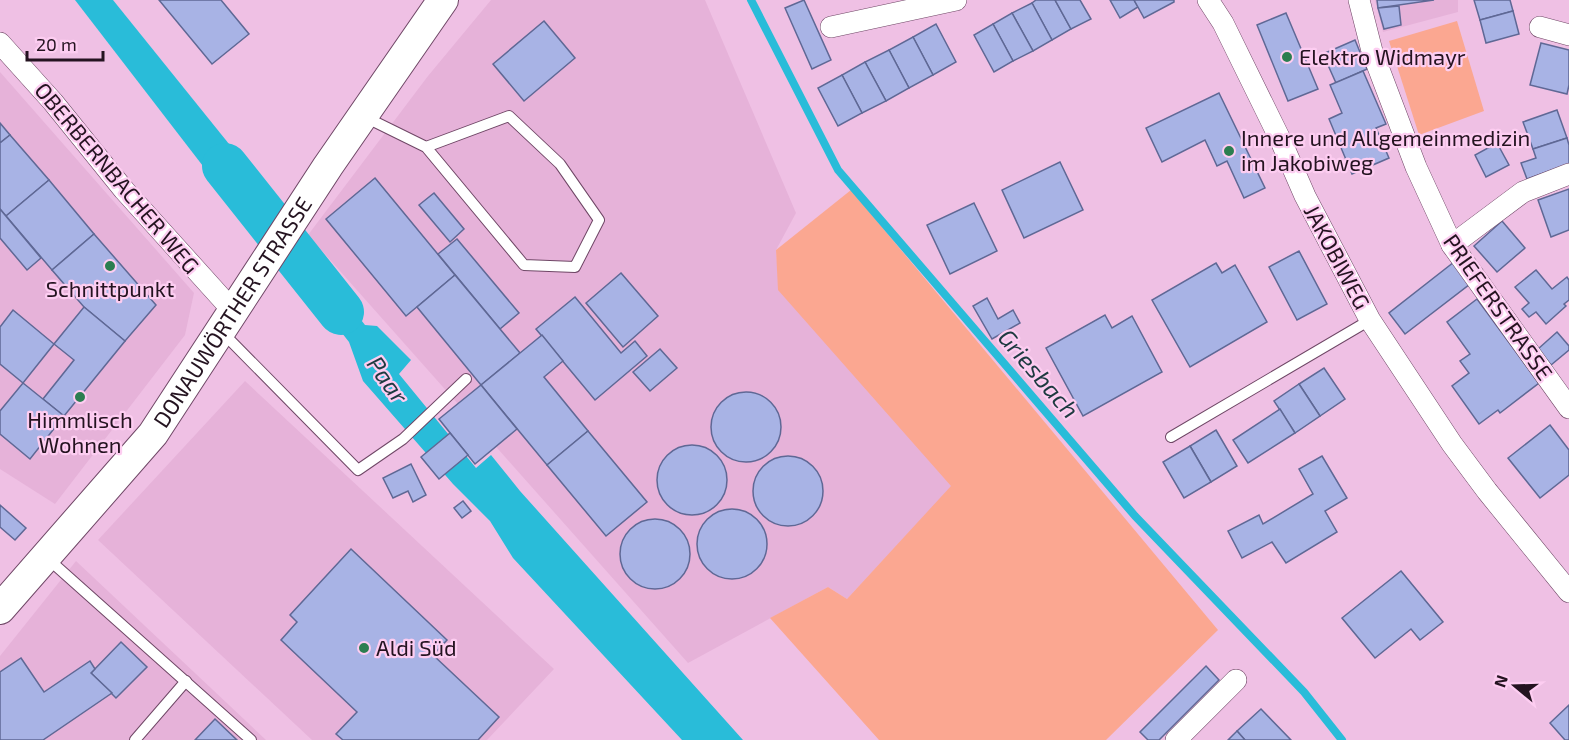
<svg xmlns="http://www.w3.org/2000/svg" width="1569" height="740" font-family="'Exo 2',sans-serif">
<rect width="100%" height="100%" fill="#efc0e4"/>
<g fill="#e6b2d9">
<path d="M491,0H705L796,213L776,250L779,290L952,486L847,599L828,587L688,663L308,235L428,76Z"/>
<path d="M1375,0H1458V12L1383,32Z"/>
<path d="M0,72L194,293L185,335L55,504L0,469Z"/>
<path d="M245,381L554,669L487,740H312L98,540Z"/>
<path d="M76,561L266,740H0V656Z"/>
</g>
<g fill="#fba791">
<path d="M1457,21L1484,111L1419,135L1389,41Z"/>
<path d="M851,190L1218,630L1106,740H879L770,618L828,587L847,599L951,486L778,290L776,250Z"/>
</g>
<g fill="#29bcd9">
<path d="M75,0H113L275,201L253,231Z"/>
<path d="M308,251L365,325L377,326L411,360L399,374L476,468L491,455L520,491L743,740H682L513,558L490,521L453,484L363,381L349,342L295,273Z"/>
</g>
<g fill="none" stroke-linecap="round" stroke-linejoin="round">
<path stroke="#29bcd9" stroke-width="8" d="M751,0L838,170L1135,516L1304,692L1342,740"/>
<path stroke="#29bcd9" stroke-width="46" d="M225,166L341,312"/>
</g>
<g fill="#a8b3e5" stroke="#5f6895" stroke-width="1.5">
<path d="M159,0H221L249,34L212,64Z"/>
<path d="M804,0L831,60L812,69L785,8Z"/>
<path d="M1036,0H1055L1071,29L1052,40L1032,3Z"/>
<path d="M1055,0H1080L1091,19L1071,29Z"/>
<path d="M1110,0H1134L1138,7L1120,18Z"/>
<path d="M1134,0H1174V2L1144,18Z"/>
<path d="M1377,0H1434L1378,8Z"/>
<path d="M1474,0H1510L1513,11L1480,20Z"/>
<path d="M1032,3L1052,40L1033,51L1012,13Z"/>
<path d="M1399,6L1401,25L1384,29L1378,8Z"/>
<path d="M1513,11L1519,34L1486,43L1480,20Z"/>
<path d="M1012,13L1033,51L1013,61L993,24Z"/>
<path d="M1286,13L1318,89L1288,101L1257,25Z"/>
<path d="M544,21L575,58L524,101L493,64Z"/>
<path d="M936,24L956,62L933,75L913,37Z"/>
<path d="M993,24L1013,61L994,72L974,35Z"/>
<path d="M913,37L933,75L909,88L889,50Z"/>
<path d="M1355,40L1367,69L1336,83L1323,54Z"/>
<path d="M1541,43L1569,50V85L1567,94L1530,85Z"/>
<path d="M889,50L909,88L886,101L865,62Z"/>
<path d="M865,62L886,101L862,113L842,75Z"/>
<path d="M1363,71L1386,124L1376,128L1389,158L1352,174L1329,119L1342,113L1330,85Z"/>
<path d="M842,75L862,113L838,126L818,88Z"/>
<path d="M1219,93L1265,188L1244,198L1227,161L1217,166L1205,140L1162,162L1146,128Z"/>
<path d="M1557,110L1567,138L1533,149L1523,122Z"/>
<path d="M0,123L10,135L0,143Z"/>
<path d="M10,135L49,180L6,216L0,209V143Z"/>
<path d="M1567,138L1569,145V164L1527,179L1521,163L1536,158L1533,149Z"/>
<path d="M1497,143L1509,165L1486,177L1475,155Z"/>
<path d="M1060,162L1083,210L1024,238L1002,190Z"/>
<path d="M375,178L455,275L406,316L326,219Z"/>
<path d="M49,180L94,234L52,270L6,216Z"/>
<path d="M1569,189V230L1551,237L1538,200Z"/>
<path d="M434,193L464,229L450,242L419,205Z"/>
<path d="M974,203L997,251L950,274L927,225Z"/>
<path d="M0,209L41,258L27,270L0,238Z"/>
<path d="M1502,221L1525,248L1497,272L1474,246Z"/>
<path d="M94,234L156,305L125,341L84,307L52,270Z"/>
<path d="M457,239L519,313L500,329L438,254Z"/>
<path d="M1299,251L1327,304L1297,320L1269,267Z"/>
<path d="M1454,262L1470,284L1405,334L1389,313Z"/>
<path d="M1216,263L1222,273L1235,265L1267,322L1190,367L1152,300Z"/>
<path d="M1536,270L1552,289L1567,277L1569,280V300L1564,304L1566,306L1546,324L1536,312L1529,317L1522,309L1529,303L1515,287Z"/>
<path d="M621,273L658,316L623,347L586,303Z"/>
<path d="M455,275L520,353L481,385L417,307Z"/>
<path d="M575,297L621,353L635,341L647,356L595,400L536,329Z"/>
<path d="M987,298L998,319L1013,310L1020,323L992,339L973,306Z"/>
<path d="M1477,299L1539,383L1500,413L1498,410L1479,424L1452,386L1469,373L1460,361L1470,354L1447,322Z"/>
<path d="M84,307L125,341L64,416L43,399L74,360L54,344Z"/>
<path d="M13,310L54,344L23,383L0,364V327Z"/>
<path d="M1105,315L1112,328L1132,316L1162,372L1083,416L1046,348Z"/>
<path d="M1557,332L1569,346V350L1551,365L1538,349Z"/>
<path d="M542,335L563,361L544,377L588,431L547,465L481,385Z"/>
<path d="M660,349L677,368L650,391L633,372Z"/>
<path d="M1324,368L1345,399L1320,416L1299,384Z"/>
<path d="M23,383L64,416L30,459L0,434V411Z"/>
<path d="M1299,384L1320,416L1295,433L1274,401Z"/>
<path d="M481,385L517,429L475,464L439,419Z"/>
<circle cx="746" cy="427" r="35"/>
<path d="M1280,409L1295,433L1248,463L1233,440Z"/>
<path d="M1550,425L1569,450V475L1540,498L1508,458Z"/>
<path d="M1216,430L1237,466L1211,482L1190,446Z"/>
<path d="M588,431L647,502L606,536L547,465Z"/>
<path d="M450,433L468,455L439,479L421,457Z"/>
<circle cx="692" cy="480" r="35"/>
<path d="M1190,446L1211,482L1184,498L1163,462Z"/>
<circle cx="788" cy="491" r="35"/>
<path d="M1322,456L1347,498L1325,511L1337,532L1286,563L1272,542L1242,558L1228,531L1259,515L1263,524L1313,494L1299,469Z"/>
<path d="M411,464L426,495L413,502L408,491L393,498L383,478Z"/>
<path d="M463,501L471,511L462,518L454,508Z"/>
<path d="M0,505L26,528L15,540L0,527Z"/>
<circle cx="732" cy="544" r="35"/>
<circle cx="655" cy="554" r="35"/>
<path d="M351,549L447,640L433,655L499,717L478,740H343L336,734L357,712L281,640L297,622L290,615Z"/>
<path d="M1401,571L1443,622L1420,640L1411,629L1375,658L1342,618Z"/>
<path d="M121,642L147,667L116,698L91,673Z"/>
<path d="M21,658L44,692L90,661L95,669L91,673L112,693L43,740H0V672Z"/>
<path d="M1206,666L1219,680L1159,740H1148L1140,732Z"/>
<path d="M1569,705V740H1565L1550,723Z"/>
<path d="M1261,709L1291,740H1245L1237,731Z"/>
<path d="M215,719L237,740H195Z"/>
<path d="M1237,731L1245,740H1228Z"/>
</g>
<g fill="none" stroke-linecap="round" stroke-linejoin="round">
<defs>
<g id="service">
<path d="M365,117L426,147L524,265L575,267L599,220L560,164L509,116L426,147"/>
<path d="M221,331L358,470L403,439L466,379"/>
<path d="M1171,437L1370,320"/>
<path d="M46,557L251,740"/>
<path d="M135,740L186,681"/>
</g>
<g id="minor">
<path d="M1208,0L1223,23L1281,141L1305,196L1370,320L1452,444L1487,491L1569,592"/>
<path d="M1359,0L1372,51L1416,167L1452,245L1569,408"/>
<path d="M831,27L956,0"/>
<path d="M1540,27L1569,35"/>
<path d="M0,43L53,102L124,190L234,312"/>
<path d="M1452,245L1523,192L1569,174"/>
<path d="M1176,740L1236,680"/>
</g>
<g id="secondary">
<path id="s1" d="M0,609L153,434L328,166L443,0"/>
</g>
</defs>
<use href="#service" stroke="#6f4766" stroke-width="12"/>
<use href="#minor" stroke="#6f4766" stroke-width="22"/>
<use href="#secondary" stroke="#6f4766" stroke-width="32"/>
<use href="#service" stroke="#fff" stroke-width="10"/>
<use href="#minor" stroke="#fff" stroke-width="21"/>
<use href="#secondary" stroke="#fff" stroke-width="30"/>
</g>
<g fill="#2c7e50" stroke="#fdcdf1" stroke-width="2">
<circle cx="1287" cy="57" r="6"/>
<circle cx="1229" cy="151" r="6"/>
<circle cx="110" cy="266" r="6"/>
<circle cx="80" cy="397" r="6"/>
<circle cx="364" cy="648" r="6"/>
</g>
<g text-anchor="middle" stroke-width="4.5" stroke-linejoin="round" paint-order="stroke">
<g font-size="22" fill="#241320" stroke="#fdcdf1" text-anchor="start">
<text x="1299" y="65">Elektro Widmayr</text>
<text x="1241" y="146">Innere und Allgemeinmedizin<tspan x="1241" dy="25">im Jakobiweg</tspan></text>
<text x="110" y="297" text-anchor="middle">Schnittpunkt</text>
<text x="80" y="428" text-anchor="middle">Himmlisch<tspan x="80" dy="25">Wohnen</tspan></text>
<text x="376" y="656">Aldi Süd</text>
</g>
<g font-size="22" fill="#241320" stroke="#fdcdf1">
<text transform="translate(117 178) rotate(50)" y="8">OBERBERNBACHER WEG</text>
<text transform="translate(1337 257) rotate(62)" y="8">JAKOBIWEG</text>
<text transform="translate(1498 307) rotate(55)" y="8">PRIEFERSTRASSE</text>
<text dy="8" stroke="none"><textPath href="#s1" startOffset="378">DONAUWÖRTHER STRASSE</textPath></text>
</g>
<g font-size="24" font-style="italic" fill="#1d3a40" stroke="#fdcdf1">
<text transform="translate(1038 374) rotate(49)" y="8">Griesbach</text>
<text transform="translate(387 380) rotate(55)" y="8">Paar</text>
</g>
</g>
<g transform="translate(1515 686) rotate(289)" stroke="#fdcdf1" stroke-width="4.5" paint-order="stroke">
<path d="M0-4.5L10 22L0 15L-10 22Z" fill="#241320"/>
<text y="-9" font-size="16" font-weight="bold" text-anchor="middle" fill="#241320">N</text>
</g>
<path d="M27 51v9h76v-9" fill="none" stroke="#241320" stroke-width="3"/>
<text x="36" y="51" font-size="18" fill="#241320" stroke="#fdcdf1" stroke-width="4.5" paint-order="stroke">20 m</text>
</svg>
